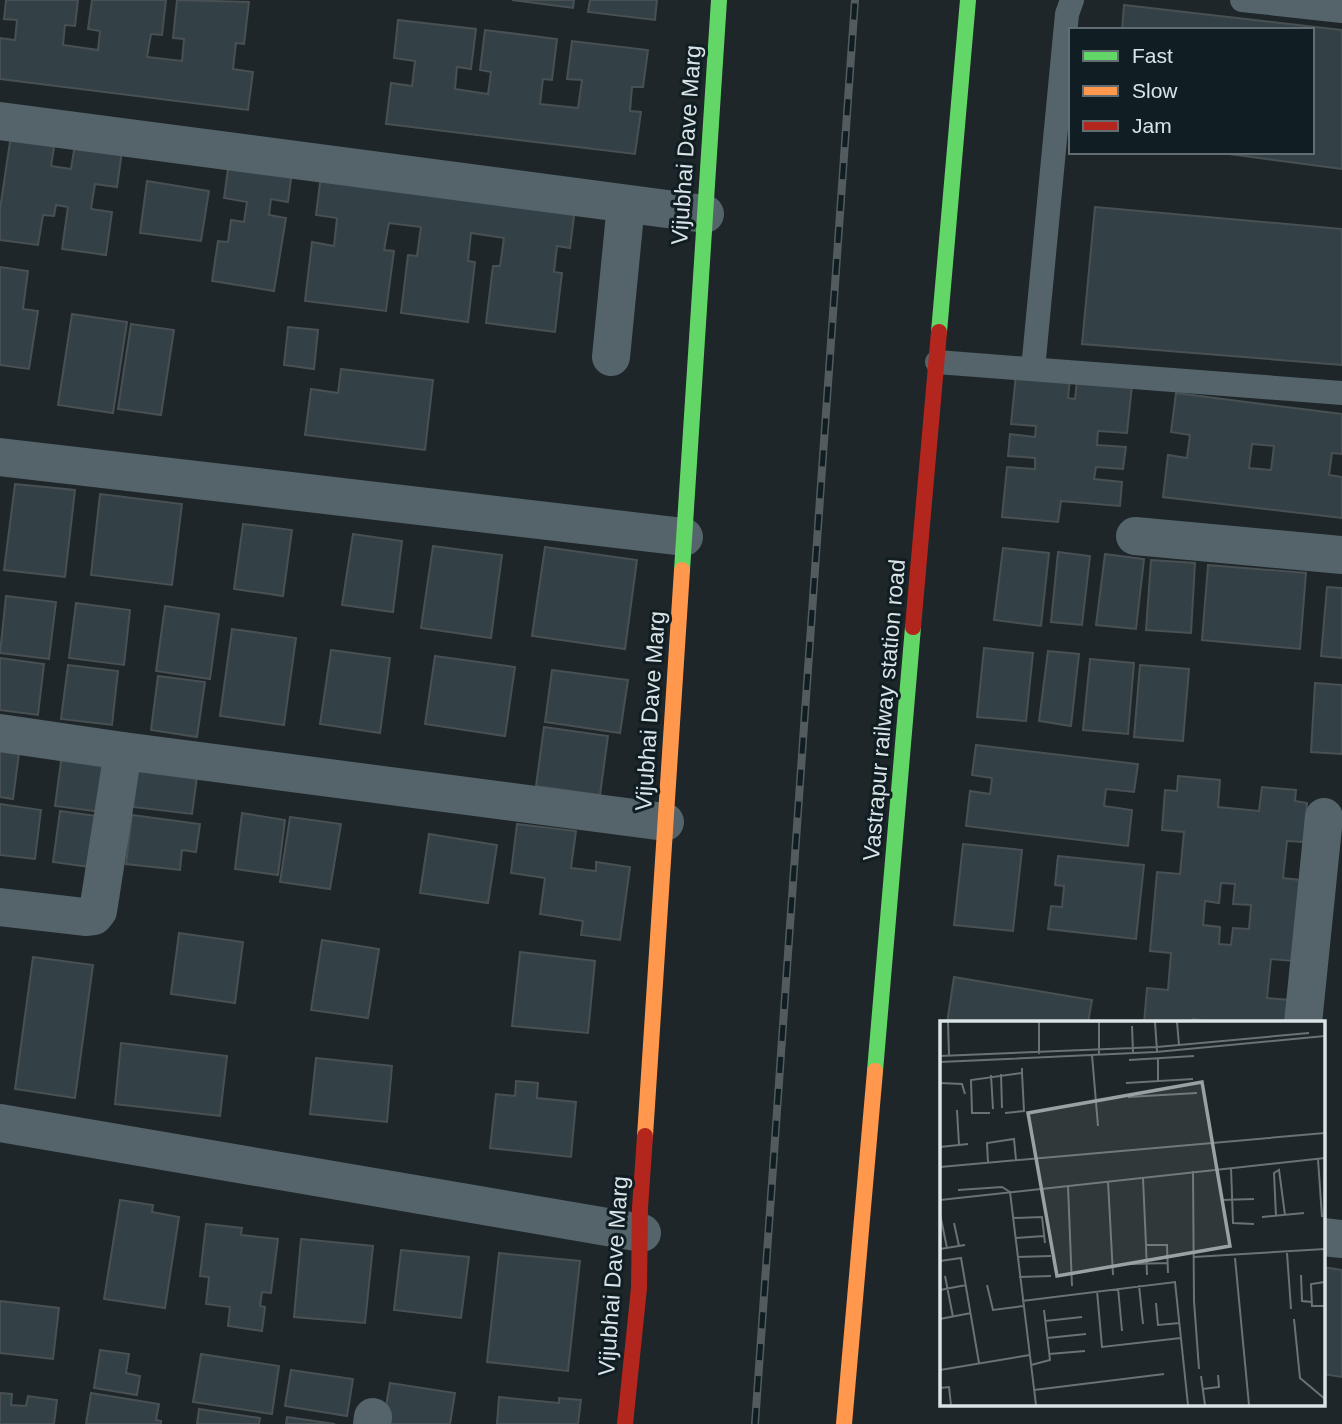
<svg xmlns="http://www.w3.org/2000/svg" width="1342" height="1424" font-family="Helvetica,sans-serif">
<rect width="100%" height="100%" fill="#1e2629"/>
<g fill="#334146" stroke="#495053" stroke-width="2" fill-rule="evenodd">
<path d="M6,0H78L75,26L65,25L63,45L98,50L100,31L88,29L92,0H166L162,35L151,34L147,57L182,61L184,39L173,38L177,0L249,2L244,44L236,43L233,69L253,72L248,110L0,79V38L15,40L17,20L4,19Z"/>
<path d="M512,0H574L573,8Z"/>
<path d="M590,0H657L655,20L588,12Z"/>
<path d="M1124,5L1342,30V169L1214,152H1312V30H1122Z"/>
<path d="M398,20L476,29L471,69L457,67L455,89L488,94L491,72L480,70L485,30L557,39L552,80L543,79L540,104L578,108L582,80L567,79L572,41L648,50L643,87H632L630,111L641,112L635,154L386,124L391,83L412,86L415,61L394,58Z"/>
<path d="M11,135L55,141L51,166L71,169L75,144L122,151L117,187L95,184L91,209L112,212L106,255L62,249L68,207L56,205L54,216L43,215L38,245L0,240V209Z"/>
<path d="M230,155L293,164L288,202L271,199L269,215L286,218L274,291L212,281L218,241L228,242L231,220L244,222L247,202L224,198Z"/>
<path d="M321,175L575,208L570,248L557,246L554,272L562,273L555,332L486,323L493,266H500L504,238L471,233L468,261L475,262L468,322L401,313L408,255L417,256L421,227L389,223L384,250L394,251L386,311L305,301L312,242L334,246L337,218L316,215Z"/>
<path d="M147,181L209,191L201,241L140,233Z"/>
<path d="M1095,207L1342,229V365L1082,344Z"/>
<path d="M0,267L28,271L23,309L38,311L29,369L0,365Z"/>
<path d="M72,314L127,322L113,413L58,405Z"/>
<path d="M131,324L174,330L161,415L118,409Z"/>
<path d="M288,327L318,330L314,369L284,365Z"/>
<path d="M341,369L433,380L425,450L305,435L311,389L338,393Z"/>
<path d="M1016,374L1070,379L1068,398L1075,399L1077,380L1132,385L1127,433L1098,431L1097,445L1126,447L1123,469L1096,467L1094,479L1122,482L1120,506L1061,501L1058,522L1002,517L1007,467L1035,469V458L1008,456L1010,434L1035,437L1036,426L1011,424Z"/>
<path d="M1176,393L1342,414V454L1332,453L1329,475L1342,477V518L1163,497L1168,455L1187,458L1190,435L1171,432ZM1252,444L1274,446L1271,470L1249,468Z"/>
<path d="M15,484L75,490L65,577L4,570Z"/>
<path d="M100,494L182,504L172,585L91,575Z"/>
<path d="M243,524L292,530L283,596L234,589Z"/>
<path d="M353,534L402,541L393,612L342,605Z"/>
<path d="M433,546L502,555L491,638L421,628Z"/>
<path d="M545,547L637,560L625,649L532,636Z"/>
<path d="M1003,548L1049,553L1041,626L994,620Z"/>
<path d="M1058,552L1090,556L1082,625L1051,622Z"/>
<path d="M1105,554L1144,559L1136,629L1096,625Z"/>
<path d="M1151,560L1195,563L1191,633L1146,630Z"/>
<path d="M1208,565L1306,573L1300,649L1202,640Z"/>
<path d="M1327,587L1342,588V658L1321,656Z"/>
<path d="M6,596L56,602L49,659L0,653Z"/>
<path d="M76,603L130,610L124,665L69,658Z"/>
<path d="M165,606L219,614L210,679L156,671Z"/>
<path d="M232,629L296,638L284,725L220,716Z"/>
<path d="M984,648L1033,653L1026,721L977,717Z"/>
<path d="M331,650L390,658L380,733L320,724Z"/>
<path d="M1048,651L1079,654L1071,726L1039,721Z"/>
<path d="M435,656L515,667L505,736L425,724Z"/>
<path d="M0,658L44,664L38,715L0,710Z"/>
<path d="M1090,659L1134,663L1128,734L1083,730Z"/>
<path d="M68,665L118,671L112,725L61,719Z"/>
<path d="M1140,665L1189,669L1183,741L1134,737Z"/>
<path d="M552,670L628,680L620,733L545,722Z"/>
<path d="M158,676L205,682L197,737L151,730Z"/>
<path d="M1315,683L1342,685V754L1311,752Z"/>
<path d="M544,727L608,736L600,795L536,786Z"/>
<path d="M0,744L20,746L13,799L0,797Z"/>
<path d="M976,745L1138,764L1134,792L1106,789L1104,806L1132,810L1128,846L966,826L970,791L990,794L992,778L972,775Z"/>
<path d="M62,754L115,761L109,813L55,806Z"/>
<path d="M139,760L197,777L192,814L133,807Z"/>
<path d="M1178,776L1220,780L1218,807L1259,811L1262,787L1296,790L1295,801L1307,803L1304,842L1287,841L1283,878L1300,880L1293,961L1271,959L1267,998L1289,1000L1287,1023H1229L1193,1019L1192,1023H1144L1147,988L1168,990L1171,953L1150,951L1157,872L1180,874L1184,832L1162,830L1165,790L1177,791ZM1221,883L1235,884L1233,904L1251,905L1249,929L1233,928L1231,945L1219,944L1220,927L1203,925L1205,901L1219,903Z"/>
<path d="M0,804L41,810L35,859L0,855Z"/>
<path d="M60,811L104,817L97,868L53,862Z"/>
<path d="M242,813L285,820L278,875L235,869Z"/>
<path d="M132,815L200,824L196,852L182,850L180,870L126,864Z"/>
<path d="M290,817L341,824L330,889L280,882Z"/>
<path d="M517,824L576,831L571,868L596,871V862L630,867L620,940L581,935L583,921L540,914L545,878L511,873Z"/>
<path d="M429,834L497,845L488,903L420,893Z"/>
<path d="M963,844L1022,850L1013,931L954,925Z"/>
<path d="M1058,856L1144,865L1136,939L1048,929L1051,906L1062,907L1064,886L1055,885Z"/>
<path d="M179,933L243,942L235,1003L171,994Z"/>
<path d="M322,940L379,949L368,1018L311,1010Z"/>
<path d="M520,952L595,961L588,1033L512,1026Z"/>
<path d="M33,957L93,965L75,1098L15,1089Z"/>
<path d="M954,977L1092,1000L1088,1023H947Z"/>
<path d="M121,1043L227,1056L220,1116L115,1104Z"/>
<path d="M316,1058L392,1066L387,1122L310,1114Z"/>
<path d="M516,1081L538,1083L537,1098L576,1102L571,1157L490,1148L496,1094L515,1096Z"/>
<path d="M120,1200L153,1205L152,1212L179,1217L165,1308L104,1299Z"/>
<path d="M206,1224L242,1228L241,1235L278,1239L271,1293L262,1292L260,1306L265,1307L262,1331L228,1326L230,1307L206,1304L209,1277L200,1276Z"/>
<path d="M301,1239L373,1246L365,1323L294,1317Z"/>
<path d="M401,1250L469,1257L461,1318L394,1310Z"/>
<path d="M499,1253L580,1261L568,1371L487,1362Z"/>
<path d="M1323,1267L1342,1270V1377L1323,1374Z"/>
<path d="M0,1301L59,1308L53,1359L0,1353Z"/>
<path d="M100,1350L129,1354L126,1373L140,1376L137,1395L94,1388Z"/>
<path d="M201,1354L279,1366L272,1414L193,1402Z"/>
<path d="M291,1370L353,1379L347,1416L285,1406Z"/>
<path d="M390,1383L455,1393L450,1424H383Z"/>
<path d="M0,1393L12,1394L11,1405L26,1406L28,1396L57,1400L54,1424H0Z"/>
<path d="M91,1393L159,1404L156,1420L161,1421V1424H86Z"/>
<path d="M499,1397L559,1403V1398L581,1400L578,1424H497Z"/>
<path d="M199,1409L260,1418L259,1424H197Z"/>
<path d="M287,1417L335,1424H286Z"/>
</g>
<g fill="none" stroke-linecap="round" stroke-linejoin="round">
<g stroke="#54646a" stroke-width="24">
<path d="M1242,0L1342,11"/>
<path d="M937,362L1342,393"/>
<path d="M1033,369L1067,14L1072,0"/>
</g>
<g stroke="#54646a" stroke-width="38">
<path d="M0,121L705,214"/>
<path d="M611,357L626,204"/>
<path d="M0,457L684,537"/>
<path d="M1135,536L1342,555"/>
<path d="M0,733L123,751"/>
<path d="M0,907L85,917L94,916L98,911L123,751L665,822"/>
<path d="M1303,1023L1324,817"/>
<path d="M0,1123L642,1233"/>
<path d="M1323,1237L1342,1239"/>
<path d="M372,1424L373,1417"/>
</g>
<g stroke="#63d668" stroke-width="16">
<path d="M939,332L968,0"/>
<path d="M682,570L719,0"/>
<path d="M875,1071L913,627"/>
</g>
<g stroke="#ff974d" stroke-width="16">
<path d="M645,1136L682,570"/>
<path d="M844,1424L875,1071"/>
</g>
<g stroke="#b3261e" stroke-width="16">
<path d="M913,627L939,332"/>
<path d="M625,1424L639,1288L640,1208L645,1136"/>
</g>
<defs>
<path id="rail" d="M755,1424L855,0"/>
</defs>
<use href="#rail" stroke="#525c60" stroke-width="8"/>
<use href="#rail" stroke="#101e23" stroke-width="5" stroke-dasharray="16" stroke-linecap="butt"/>
</g>
<g text-anchor="middle" stroke-width="6" stroke-linejoin="round" paint-order="stroke">
<g font-size="23" fill="#dae3e6" stroke="#101e23">
<text transform="translate(686 145) rotate(-86)" y="8">Vijubhai Dave Marg</text>
<text transform="translate(884 710) rotate(-85)" y="8">Vastrapur railway station road</text>
<text transform="translate(650 711) rotate(-86)" y="8">Vijubhai Dave Marg</text>
<text transform="translate(613 1276) rotate(-86)" y="8">Vijubhai Dave Marg</text>
</g>
</g>
<g transform="translate(940 1021)">
<rect width="385" height="385" fill="#1e2629"/>
<path fill="none" stroke="#697275" stroke-width="2" d="M8,1L9,35M159,1V33M215,1L217,30M237,1L239,24M192,5L193,31M99,33V1M152,34L158,105M0,35L217,26L369,12M218,37V60M189,39L254,35M0,41L216,31L385,15M61,53L62,87M51,54L53,88M0,62L22,63L25,73M186,62L253,58M188,76L257,72M17,89L19,124M50,92H32L31,59L82,52V47M65,92L84,90L82,52M0,126L28,123M378,138L382,196M48,142L47,122L74,118L76,139M0,146L385,112M291,147L293,202L314,203M253,150L254,280L259,348M203,157L206,224H227L228,252M168,160L173,254M128,165L132,265M18,169L62,166L70,171L96,384M0,179L385,137M281,179L314,178M0,193L7,227M336,195L334,152L339,149L345,194M322,196L364,192M73,197L102,196L105,222M14,202L19,225M75,217L104,215M206,224L207,254M0,228L25,224M347,232L351,288M77,236L111,235M254,236L385,228M295,237L309,384M0,240L21,237L39,342M192,243L228,242M361,254L362,280L372,281M5,255L13,296M79,256L111,255M385,261L371,263L372,285H385M47,264L53,289L83,285M199,264L203,303M178,267L182,310M0,269L26,264M157,270L162,326L241,317M82,280L235,261L248,384M216,282L218,304L240,302M0,298L31,292M354,298L360,357L385,378M105,300L142,296M107,317L146,313M109,333L145,330M91,344L110,339L104,289M0,349L90,334M261,355L265,384M0,367L9,366L11,384M263,368L279,366L278,354M94,369L224,353"/>
<path fill="#98a1a4" fill-opacity="0.15" stroke="#98a1a4" stroke-width="3.5" d="M262,61L290,225L117,255L88,92Z"/>
<rect width="385" height="385" fill="none" stroke="#dae3e6" stroke-width="3.5"/>
</g>
<rect x="1069" y="28" width="245" height="126" fill="#101e23" stroke="#616d71" stroke-width="2"/>
<rect x="1083" y="51" width="35" height="10" fill="#63d668" stroke="#616d71" stroke-width="2"/>
<text x="1132" y="63" font-size="21" fill="#dae3e6">Fast</text>
<rect x="1083" y="86" width="35" height="10" fill="#ff974d" stroke="#616d71" stroke-width="2"/>
<text x="1132" y="98" font-size="21" fill="#dae3e6">Slow</text>
<rect x="1083" y="121" width="35" height="10" fill="#b3261e" stroke="#616d71" stroke-width="2"/>
<text x="1132" y="133" font-size="21" fill="#dae3e6">Jam</text>
</svg>
